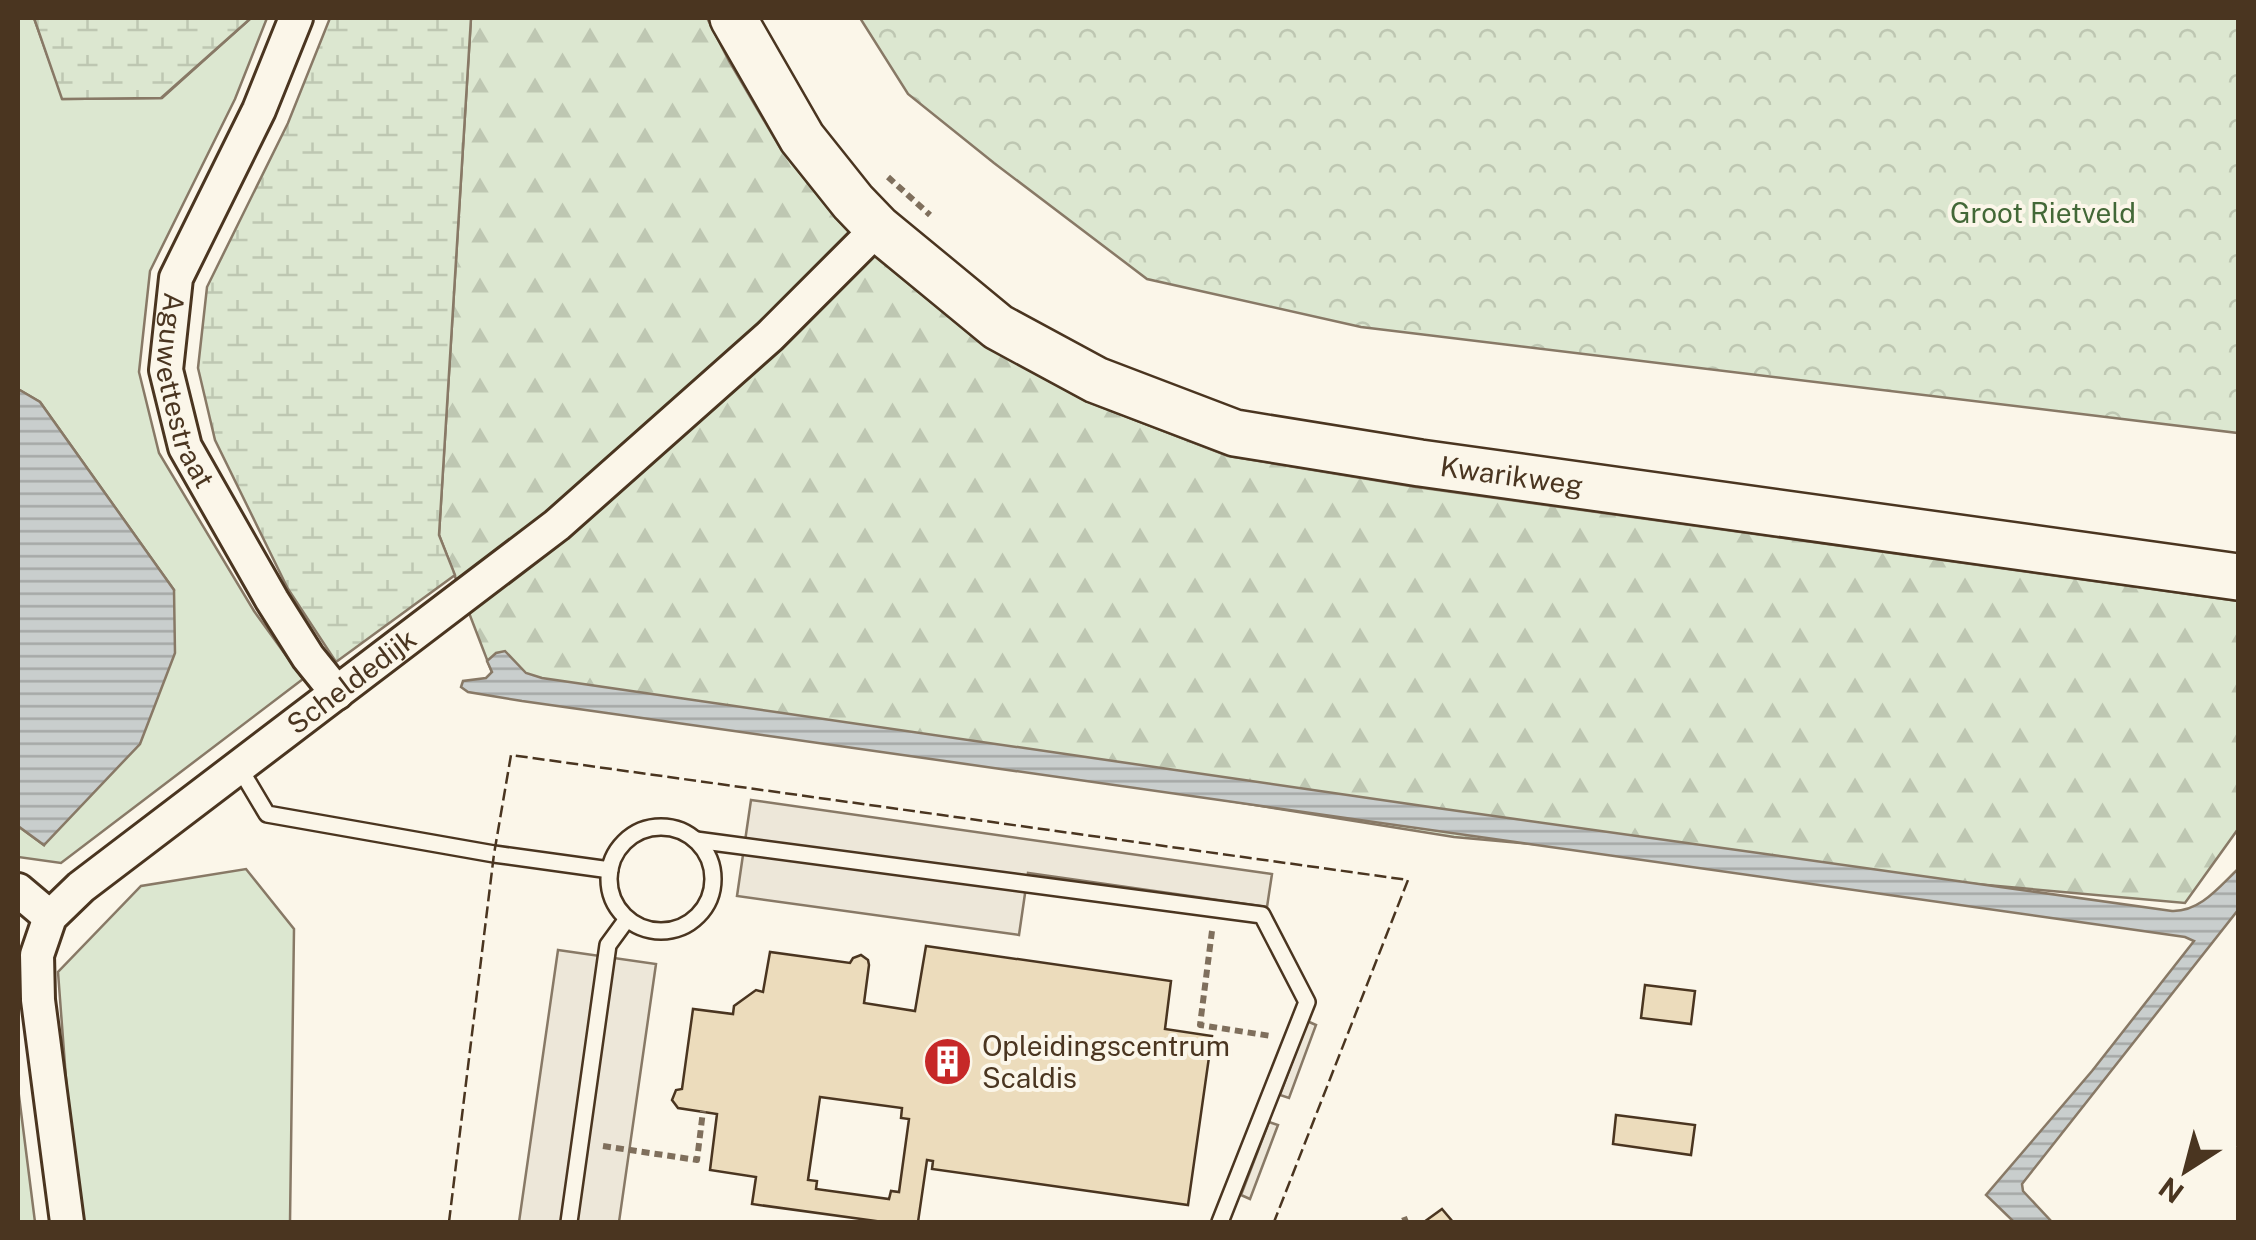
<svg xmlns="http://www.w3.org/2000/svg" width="2256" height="1240" font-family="'Public Sans',sans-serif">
<defs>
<pattern id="forest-firs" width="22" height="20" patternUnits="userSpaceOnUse" patternTransform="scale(2.5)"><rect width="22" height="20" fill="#dce7d0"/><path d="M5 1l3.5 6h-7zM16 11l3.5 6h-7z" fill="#bec7b2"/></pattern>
<pattern id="wetland-marsh" width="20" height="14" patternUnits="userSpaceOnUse" patternTransform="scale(2.5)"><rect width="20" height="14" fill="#dce7d0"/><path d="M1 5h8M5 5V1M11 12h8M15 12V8" fill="none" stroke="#bec7b2"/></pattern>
<pattern id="park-crowns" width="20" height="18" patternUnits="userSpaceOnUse" patternTransform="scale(2.5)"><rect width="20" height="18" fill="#dce7d0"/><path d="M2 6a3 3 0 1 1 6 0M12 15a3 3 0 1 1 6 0" fill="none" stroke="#bec7b2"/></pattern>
<pattern id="water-rules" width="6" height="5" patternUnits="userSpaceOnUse" patternTransform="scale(2.5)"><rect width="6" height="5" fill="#c9cecd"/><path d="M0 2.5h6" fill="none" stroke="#a5a8a6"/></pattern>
</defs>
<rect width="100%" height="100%" fill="#fbf6e9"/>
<g fill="#dce7d0" stroke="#887966" stroke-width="2.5">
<path d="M18,18H34L63,99L162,98L251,18H267L235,99L150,271L139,372L159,453L254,611L303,679L61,863L18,857V826L44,845L174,590L40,402L18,389Z"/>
<path d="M246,869L294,929L290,1222H80L75,1199L58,972L141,886Z"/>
<path d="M18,1088L35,1222H18Z"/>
</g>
<path fill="url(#forest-firs)" stroke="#887966" stroke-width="2.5" d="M471,18H707L729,61L782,151L835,217L862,246L985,346L1086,401L1228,456L1416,487L2238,601V829L2185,903L1454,837L496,683L439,535Z"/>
<g fill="url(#wetland-marsh)" stroke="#887966" stroke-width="2.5">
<path d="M34,18H251L161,98L62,99Z"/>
<path d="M330,18H471L439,535L455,575L336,662L288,589L215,440L198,368L207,287L288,123Z"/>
</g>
<path fill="url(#park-crowns)" stroke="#887966" stroke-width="2.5" d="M860,18H2238V433L1361,327L1147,279L994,163L908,94Z"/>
<g fill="#ede7d9" stroke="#887966" stroke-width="2.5">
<path d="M751,800L1272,874L1267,907L1028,873L1019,935L737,896Z"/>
<path d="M558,950L656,964L619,1222H519Z"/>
<path d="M1307,1021L1316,1025L1289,1098L1280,1095Z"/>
<path d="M1269,1122L1278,1125L1250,1199L1241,1195Z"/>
</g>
<g fill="url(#water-rules)" stroke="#887966" stroke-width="2.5">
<path d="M18,389L40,402L174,590L175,653L140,744L44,845L18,826Z"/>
<path d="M505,651L526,673L542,678L1437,808L2172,911C2200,912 2219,887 2238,869V910L2022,1184L2023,1191L2052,1222H2014L1986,1195L2092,1071L2194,941L2185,937L522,701L468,692L461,687L463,681L486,678L492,672L487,661L496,653Z"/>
</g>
<g fill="#ecdcbc" stroke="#4a3520" stroke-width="2.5" fill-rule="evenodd">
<path d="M926,946L1171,981L1165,1029L1212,1036L1188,1205L932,1169L933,1161L927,1160L918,1222H883L752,1204L756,1177L710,1170L717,1114L678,1108L672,1100L676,1090L682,1089L693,1009L733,1014L734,1006L756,990L763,992L770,952L850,963L853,958L861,955L868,960L869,965L864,1003L915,1011ZM820,1097L902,1108L901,1118L909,1119L899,1192L891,1191L889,1199L816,1189L817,1181L808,1180Z"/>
<path d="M1645,985L1695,991L1691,1024L1641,1018Z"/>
<path d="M1616,1115L1695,1125L1691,1155L1613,1144Z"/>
<path d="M1442,1209L1453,1222H1424Z"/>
</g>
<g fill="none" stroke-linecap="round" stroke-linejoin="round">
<defs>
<g id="lane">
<path d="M239,767L267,814L494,854L610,870"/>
<circle cx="661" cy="879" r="52"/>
<path d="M696,840L1262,915L1307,1002L1220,1222"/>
<path d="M569,1222L608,945L627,919"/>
</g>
<g id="street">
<path id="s1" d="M296,18L259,110L176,278L166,370L185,447L272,600L308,657L337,693"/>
<path d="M18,890L50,917"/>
<path id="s2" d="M67,1222L38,1000L37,955L50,917L81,887L557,525L770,336L878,228"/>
</g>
<g id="secondary">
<path id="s3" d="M733,18L802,138L853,202L878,228L998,327L1096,380L1235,433L1420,463L2238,577"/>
</g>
</defs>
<use href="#lane" stroke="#4a3520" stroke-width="20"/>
<use href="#street" stroke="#4a3520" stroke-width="38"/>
<use href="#secondary" stroke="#4a3520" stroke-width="50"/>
<g stroke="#7f6f5c" stroke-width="6" stroke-dasharray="8 5" stroke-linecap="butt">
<path d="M888,177L930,215"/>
<path d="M1212,931L1200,1025L1271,1036"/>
<path d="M603,1146L697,1160L703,1111"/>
<path d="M1404,1217L1406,1222"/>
</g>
<use href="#lane" stroke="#fbf6e9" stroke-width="15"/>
<use href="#street" stroke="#fbf6e9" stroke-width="32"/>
<use href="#secondary" stroke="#fbf6e9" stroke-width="45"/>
<path stroke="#4a3520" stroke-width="2.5" stroke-dasharray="12 5" stroke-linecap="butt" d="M449,1222L494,854L511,755L1408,880L1274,1222"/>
</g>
<defs>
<symbol id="building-disc" viewBox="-11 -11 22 22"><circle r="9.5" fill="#c62828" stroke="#fbf6e9"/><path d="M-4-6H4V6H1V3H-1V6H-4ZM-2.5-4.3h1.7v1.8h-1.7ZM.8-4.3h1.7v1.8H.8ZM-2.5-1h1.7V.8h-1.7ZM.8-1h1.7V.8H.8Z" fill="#fff"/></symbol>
</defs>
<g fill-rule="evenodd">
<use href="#building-disc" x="920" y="1034" width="55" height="55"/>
</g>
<g text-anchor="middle" stroke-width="8" stroke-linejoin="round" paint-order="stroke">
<g font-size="28" fill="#436837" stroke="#fbf6e9">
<text x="2043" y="223">Groot Rietveld</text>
</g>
<g font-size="28" fill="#4a3520" stroke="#fbf6e9">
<text dy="10" stroke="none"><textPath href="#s1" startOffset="402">Aguwettestraat</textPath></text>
<text dy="10" stroke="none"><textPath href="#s3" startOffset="952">Kwarikweg</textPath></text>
<text dy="10" stroke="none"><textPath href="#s2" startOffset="692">Scheldedijk</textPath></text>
</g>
<g font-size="28" fill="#4a3520" stroke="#fbf6e9" text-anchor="start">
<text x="982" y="1056">Opleidingscentrum<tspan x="982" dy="32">Scaldis</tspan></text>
</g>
</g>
<rect width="2256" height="1240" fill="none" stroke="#4a3520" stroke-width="40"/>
<g transform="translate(2186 1170) rotate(216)" stroke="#fbf6e9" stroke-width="8" paint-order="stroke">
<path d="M0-8L18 38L0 25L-18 38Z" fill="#4a3520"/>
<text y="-15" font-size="28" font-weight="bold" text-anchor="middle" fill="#4a3520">N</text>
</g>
</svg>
